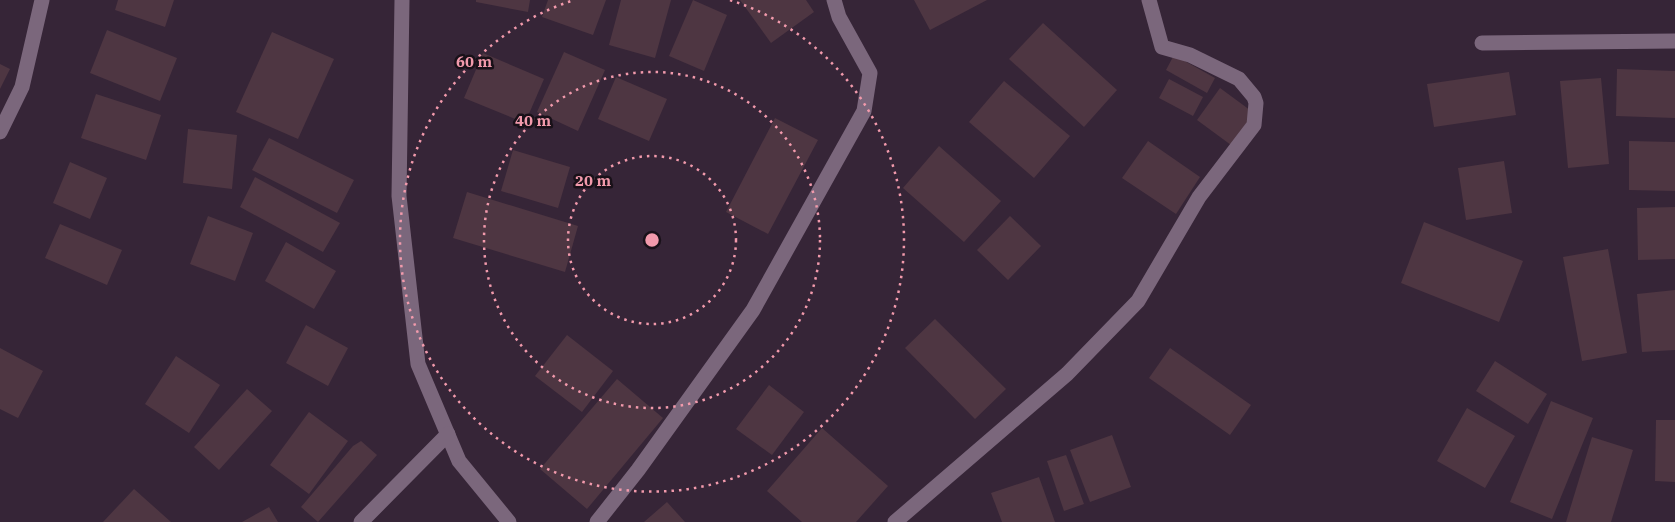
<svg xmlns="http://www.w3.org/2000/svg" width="1675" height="522" font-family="'IBM Plex Serif',serif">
<rect width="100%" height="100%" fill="#362537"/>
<g fill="#4e3642">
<path d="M118,0H174L165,27L115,10Z"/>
<path d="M476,0H530L528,12L476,2Z"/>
<path d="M548,0H606L593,35L542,17Z"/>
<path d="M621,0H671L655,58L609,45Z"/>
<path d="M693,0L727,15L704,71L669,56Z"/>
<path d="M740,0H806L814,12L771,43Z"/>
<path d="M914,0H987L930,30Z"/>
<path d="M1043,23L1117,90L1084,127L1009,59Z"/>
<path d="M107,30L177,58L160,101L90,73Z"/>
<path d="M272,32L334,59L298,139L236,112Z"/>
<path d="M564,52L605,70L578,131L537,112Z"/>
<path d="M483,53L544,79L525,123L464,98Z"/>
<path d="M1174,55L1215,78L1207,93L1166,70Z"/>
<path d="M0,64L10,69L0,89Z"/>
<path d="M1617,69L1675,71V118L1616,116Z"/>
<path d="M1509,72L1516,115L1434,127L1427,84Z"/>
<path d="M616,77L667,99L649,141L598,119Z"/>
<path d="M1601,78L1609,164L1568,168L1560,81Z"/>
<path d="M1169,79L1203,97L1193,116L1159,98Z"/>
<path d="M1004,81L1070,136L1034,178L969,122Z"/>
<path d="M1220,88L1254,113L1231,145L1197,120Z"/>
<path d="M96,94L161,115L146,160L81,138Z"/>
<path d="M775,118L818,140L768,234L726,212Z"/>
<path d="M188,129L237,135L232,189L183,183Z"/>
<path d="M269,138L354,180L337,213L252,170Z"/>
<path d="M1148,141L1200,177L1176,214L1122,178Z"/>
<path d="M1629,141L1675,142V191L1629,190Z"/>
<path d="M939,146L1001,201L964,242L903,188Z"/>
<path d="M513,150L570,167L558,208L501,191Z"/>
<path d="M1504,161L1512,213L1466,220L1458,168Z"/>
<path d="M70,162L107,178L90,219L53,203Z"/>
<path d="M255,177L340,223L323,252L240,207Z"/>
<path d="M467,192L578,226L565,272L453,238Z"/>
<path d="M1675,207V259L1638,260L1637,208Z"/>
<path d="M208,216L253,233L235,281L190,264Z"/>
<path d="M1010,216L1041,246L1008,280L977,250Z"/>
<path d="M1424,222L1523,261L1499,322L1401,283Z"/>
<path d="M60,224L122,250L107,285L45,258Z"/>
<path d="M286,242L336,271L314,309L265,281Z"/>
<path d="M1608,249L1627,353L1582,361L1563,257Z"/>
<path d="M1675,290V350L1642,352L1637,294Z"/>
<path d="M935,319L1006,389L975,419L905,348Z"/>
<path d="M306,325L348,348L328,386L286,363Z"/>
<path d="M567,335L613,371L582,412L535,376Z"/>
<path d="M0,348L43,371L18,418L0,409Z"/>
<path d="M1170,348L1251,405L1230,435L1149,378Z"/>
<path d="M176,356L220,385L189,433L145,404Z"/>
<path d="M1495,361L1547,394L1528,424L1476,391Z"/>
<path d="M617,379L663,418L587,509L540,469Z"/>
<path d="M769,385L804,412L772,455L736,429Z"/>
<path d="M247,389L272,411L219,470L194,447Z"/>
<path d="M1551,401L1593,418L1552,519L1510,502Z"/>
<path d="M1467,408L1515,436L1485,488L1437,461Z"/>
<path d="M309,412L348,441L309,494L270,465Z"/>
<path d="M1656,420H1675V482L1655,481Z"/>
<path d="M822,428L888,486L856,522H802L767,491Z"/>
<path d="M1112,435L1131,487L1090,502L1070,450Z"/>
<path d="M1592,437L1633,450L1611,522H1566Z"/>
<path d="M361,441L377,455L318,522L301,507L353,446Z"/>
<path d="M1066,455L1084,504L1064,511L1047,461Z"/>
<path d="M1039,477L1055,522H1002L991,493Z"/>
<path d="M134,489L171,522H103Z"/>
<path d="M667,502L685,522H644Z"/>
<path d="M269,507L278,522H242Z"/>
</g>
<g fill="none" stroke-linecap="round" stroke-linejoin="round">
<g stroke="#7b677c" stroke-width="15">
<path d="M402,0L399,196L418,364L459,461L509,522"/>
<path d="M1482,43L1675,41"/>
<path d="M0,132L22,87L42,0"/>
<path d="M361,522L448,434"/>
<path d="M597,522L638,470L753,310L864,111L870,73L839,17L834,0"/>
<path d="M895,522L1067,374L1138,301L1199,197L1254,125L1256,103L1254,97L1239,79L1190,55L1162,47L1149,0"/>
</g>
</g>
<g fill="none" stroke="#f29aac" stroke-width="2.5" stroke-dasharray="2.5 5">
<circle cx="652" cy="240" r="84"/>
<circle cx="652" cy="240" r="168"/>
<path d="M730 0A252 252 0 1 1 574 0"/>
</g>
<circle cx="652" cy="240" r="8" fill="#f29aac" stroke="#191119" stroke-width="2.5"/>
<g font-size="15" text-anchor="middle" font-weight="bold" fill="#f29aac" stroke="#191119" stroke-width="5" stroke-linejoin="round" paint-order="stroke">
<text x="474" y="67">60 m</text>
<text x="533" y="126">40 m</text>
<text x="593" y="186">20 m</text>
</g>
</svg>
